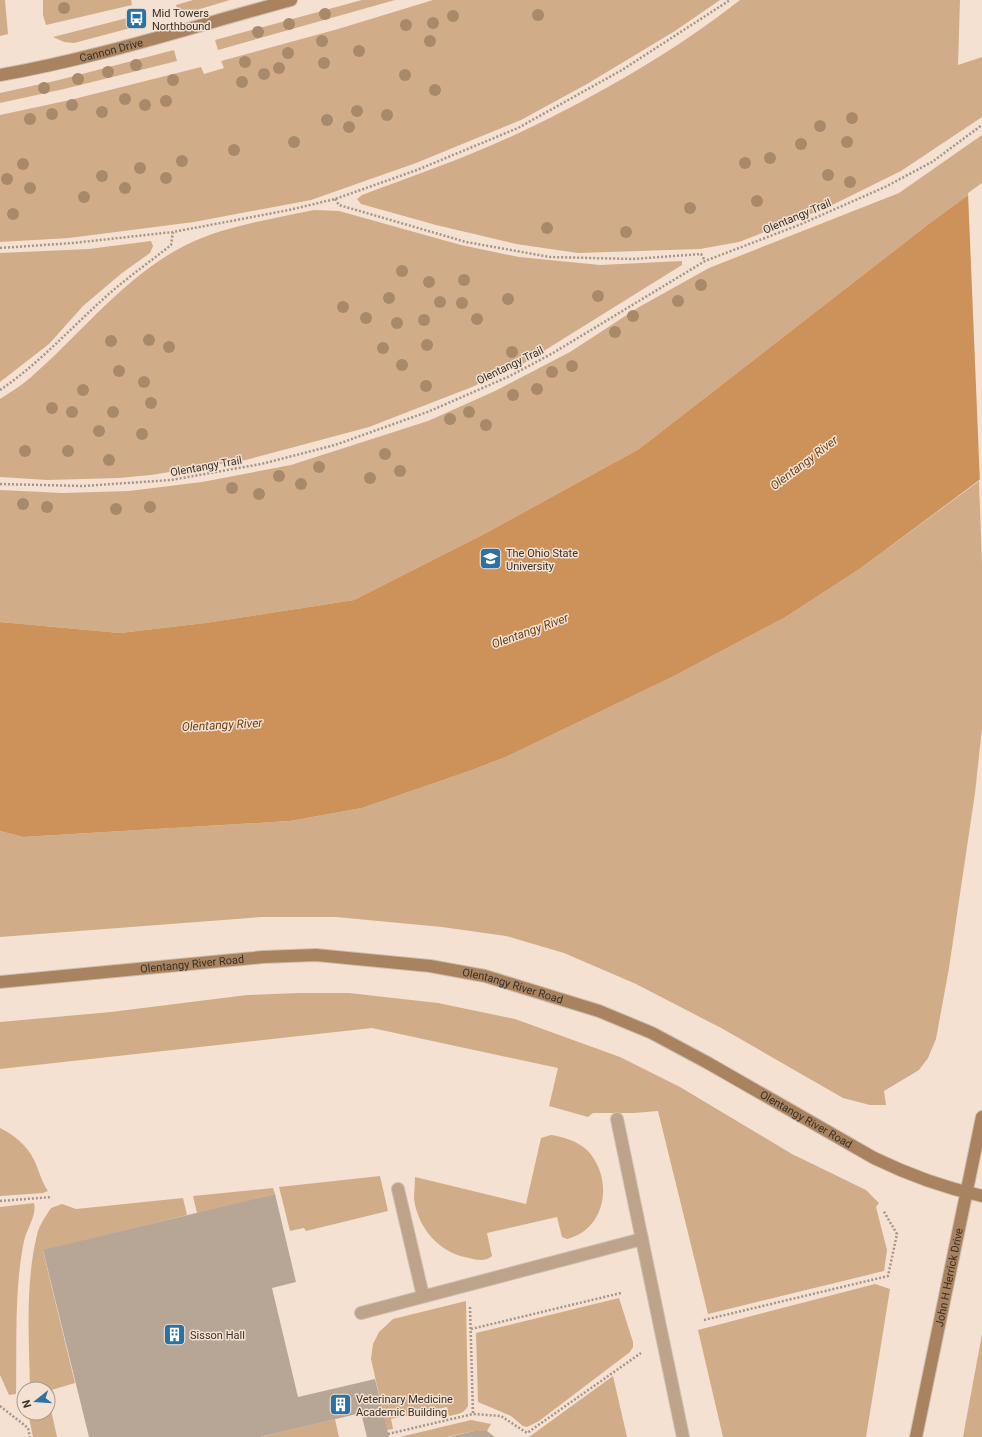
<svg xmlns="http://www.w3.org/2000/svg" width="982" height="1437" font-family="Roboto,sans-serif">
<rect width="100%" height="100%" fill="#f4e1d1"/>
<g fill="#d1ac89">
<path d="M0,0H5L8,34L0,36Z"/>
<path d="M43,0H131L132,5L46,25L43,15Z"/>
<path d="M193,0H230L180,15L176,5Z"/>
<path d="M362,0H395L218,50L215,40Z"/>
<path d="M433,0H720L675,31L587,84L521,120L416,163L311,200L194,222L69,238L0,242V115L70,100L201,67L204,74L224,68L221,61L338,29Z"/>
<path d="M740,0H960L958,65L982,57V117L901,171L826,208L739,242L700,249L578,253L516,244L436,225L361,204L357,199L362,195C416,175 471,156 523,131C595,97 677,50 740,0Z"/>
<path d="M135,16L138,26L74,43L64,42L53,37Z"/>
<path d="M174,50L177,61L64,89L0,103V93L59,80Z"/>
<path d="M982,135V185L930,223L639,449L486,533L354,600L205,623L120,633L0,622V490L63,493L129,491L202,482L291,465L428,421L495,391L570,352L639,307L709,268L899,193Z"/>
<path d="M314,210L339,211L461,245L519,257L600,265L682,261V265L526,362L472,387L369,427L246,460L151,475L119,478L47,480L0,477V399C10,392 21,386 30,378C81,334 124,276 186,245C224,226 272,219 314,210Z"/>
<path d="M151,241L153,246L150,253L122,273L83,306L49,344L0,382V253L89,249Z"/>
<path d="M979,481L982,563V728L975,793L949,968L936,1039L928,1058L919,1070L884,1091L886,1105H870L843,1098L723,1029L636,984L564,953L506,936L442,927L336,917H261L0,937V831L23,837L290,821L362,808L472,770L508,756L672,677L784,618L861,568Z"/>
<path d="M300,993H349L438,1003L515,1019L620,1057L680,1087L792,1154L866,1190L879,1203L876,1207L887,1250L884,1271L708,1314L658,1111L634,1113H593L588,1117L549,1106L558,1068L372,1028L0,1069V1022L111,1012L247,995Z"/>
<path d="M0,1128C14,1135 27,1145 34,1160C39,1170 41,1181 48,1191L43,1193L0,1196Z"/>
<path d="M551,1135C564,1137 577,1141 587,1150C614,1178 607,1229 567,1239L562,1237L557,1217L487,1233L492,1256C485,1262 477,1260 469,1258C439,1253 418,1228 414,1199C414,1192 415,1184 415,1177L526,1204L541,1138Z"/>
<path d="M380,1176L388,1211L306,1231L304,1228L290,1231L279,1187Z"/>
<path d="M273,1188L275,1194L197,1213L193,1196Z"/>
<path d="M183,1198L187,1215L43,1251L75,1383L48,1391V1389H30C29,1339 25,1284 37,1235C39,1225 46,1216 51,1208L62,1204L76,1209Z"/>
<path d="M34,1203C37,1215 27,1228 24,1241C14,1290 17,1343 16,1394L9,1395L0,1375V1207Z"/>
<path d="M875,1284L890,1289L866,1437H723L698,1330Z"/>
<path d="M619,1298L633,1342V1347L630,1352L539,1421L527,1427L523,1426L511,1416L478,1402L476,1333Z"/>
<path d="M466,1301L468,1406C463,1414 458,1414 449,1416L447,1407L391,1419L393,1429L387,1430L371,1359L373,1344L379,1332L393,1319Z"/>
<path d="M982,1334V1437H963Z"/>
<path d="M613,1376L627,1437H529Z"/>
<path d="M49,1401L57,1437H33L28,1413H48Z"/>
<path d="M335,1419L339,1437H260Z"/>
<path d="M471,1420L491,1424L487,1431H474L447,1437H400Z"/>
</g>
<path fill="#cc925a" d="M982,185V478L861,568L784,618L672,677L508,756L472,770L362,808L290,821L23,837L0,831V622L120,633L205,623L354,600L486,533L639,449L930,223Z"/>
<path fill="#f4e1d1" d="M982,183V481L980,483L968,193Z"/>
<g fill="#b7a696">
<path d="M275,1194L296,1282L272,1288L298,1397L375,1379L389,1437H367L361,1413L260,1437H89L43,1250Z"/>
<path d="M474,1431H487L495,1437H449Z"/>
</g>
<g fill="none" stroke-linecap="round" stroke-linejoin="round">
<defs>
<g id="lane">
<path d="M617,1119L683,1437"/>
<path d="M398,1189L423,1296"/>
<path d="M361,1313L642,1239"/>
</g>
<g id="secondary">
<path id="s1" d="M0,75C98,58 194,26 291,0"/>
<path id="s2" d="M0,982L263,957L316,955L430,966L485,976L599,1011L652,1033L708,1063L874,1158C909,1175 945,1188 982,1196"/>
<path id="s3" d="M916,1437L982,1117"/>
</g>
</defs>
<use href="#lane" stroke="#cebeaf" stroke-width="14"/>
<use href="#secondary" stroke="#cebeaf" stroke-width="14"/>
<g stroke="#a4968a" stroke-width="2.5" stroke-dasharray="2 2" stroke-linecap="butt">
<path d="M335,199L339,205L466,242L550,257L633,259L701,254L705,261"/>
<path d="M0,248L73,243L173,232L289,210L335,199L417,170L518,128L622,70L730,0"/>
<path d="M0,390C36,366 67,332 99,303C121,282 147,264 171,245L173,232"/>
<path d="M0,484L83,486L171,480L261,464L335,445L430,411L510,376L553,353L705,261L799,225L885,187L932,162L982,125"/>
<path d="M0,1201L52,1197"/>
<path d="M470,1307L473,1414"/>
<path d="M704,1320L888,1276L897,1234L883,1210"/>
<path d="M471,1329L621,1293"/>
<path d="M0,1406L28,1428L30,1437"/>
<path d="M388,1434L473,1414L501,1416L527,1433L641,1353"/>
</g>
<use href="#lane" stroke="#bea38b" stroke-width="12"/>
<use href="#secondary" stroke="#a9835f" stroke-width="12"/>
</g>
<g fill="#a88a6b">
<circle cx="64" cy="8" r="6"/>
<circle cx="325" cy="14" r="6"/>
<circle cx="538" cy="15" r="6"/>
<circle cx="453" cy="16" r="6"/>
<circle cx="433" cy="23" r="6"/>
<circle cx="289" cy="24" r="6"/>
<circle cx="406" cy="25" r="6"/>
<circle cx="258" cy="32" r="6"/>
<circle cx="322" cy="41" r="6"/>
<circle cx="430" cy="41" r="6"/>
<circle cx="359" cy="51" r="6"/>
<circle cx="288" cy="53" r="6"/>
<circle cx="245" cy="62" r="6"/>
<circle cx="324" cy="63" r="6"/>
<circle cx="136" cy="65" r="6"/>
<circle cx="279" cy="68" r="6"/>
<circle cx="108" cy="72" r="6"/>
<circle cx="264" cy="74" r="6"/>
<circle cx="405" cy="75" r="6"/>
<circle cx="78" cy="79" r="6"/>
<circle cx="173" cy="80" r="6"/>
<circle cx="242" cy="82" r="6"/>
<circle cx="44" cy="88" r="6"/>
<circle cx="435" cy="90" r="6"/>
<circle cx="125" cy="99" r="6"/>
<circle cx="166" cy="101" r="6"/>
<circle cx="72" cy="105" r="6"/>
<circle cx="145" cy="105" r="6"/>
<circle cx="357" cy="111" r="6"/>
<circle cx="102" cy="112" r="6"/>
<circle cx="52" cy="114" r="6"/>
<circle cx="387" cy="115" r="6"/>
<circle cx="852" cy="118" r="6"/>
<circle cx="30" cy="119" r="6"/>
<circle cx="327" cy="120" r="6"/>
<circle cx="820" cy="126" r="6"/>
<circle cx="349" cy="127" r="6"/>
<circle cx="294" cy="142" r="6"/>
<circle cx="847" cy="142" r="6"/>
<circle cx="801" cy="144" r="6"/>
<circle cx="234" cy="150" r="6"/>
<circle cx="770" cy="158" r="6"/>
<circle cx="182" cy="161" r="6"/>
<circle cx="745" cy="163" r="6"/>
<circle cx="23" cy="164" r="6"/>
<circle cx="140" cy="168" r="6"/>
<circle cx="828" cy="175" r="6"/>
<circle cx="102" cy="176" r="6"/>
<circle cx="166" cy="178" r="6"/>
<circle cx="7" cy="179" r="6"/>
<circle cx="850" cy="182" r="6"/>
<circle cx="30" cy="188" r="6"/>
<circle cx="125" cy="188" r="6"/>
<circle cx="84" cy="197" r="6"/>
<circle cx="757" cy="201" r="6"/>
<circle cx="690" cy="208" r="6"/>
<circle cx="13" cy="214" r="6"/>
<circle cx="547" cy="228" r="6"/>
<circle cx="626" cy="232" r="6"/>
<circle cx="402" cy="271" r="6"/>
<circle cx="464" cy="280" r="6"/>
<circle cx="429" cy="282" r="6"/>
<circle cx="701" cy="285" r="6"/>
<circle cx="598" cy="296" r="6"/>
<circle cx="389" cy="298" r="6"/>
<circle cx="508" cy="299" r="6"/>
<circle cx="678" cy="301" r="6"/>
<circle cx="440" cy="302" r="6"/>
<circle cx="462" cy="303" r="6"/>
<circle cx="343" cy="307" r="6"/>
<circle cx="633" cy="316" r="6"/>
<circle cx="366" cy="318" r="6"/>
<circle cx="477" cy="319" r="6"/>
<circle cx="424" cy="320" r="6"/>
<circle cx="397" cy="323" r="6"/>
<circle cx="615" cy="332" r="6"/>
<circle cx="149" cy="340" r="6"/>
<circle cx="111" cy="341" r="6"/>
<circle cx="427" cy="345" r="6"/>
<circle cx="169" cy="347" r="6"/>
<circle cx="383" cy="348" r="6"/>
<circle cx="512" cy="352" r="6"/>
<circle cx="402" cy="365" r="6"/>
<circle cx="572" cy="366" r="6"/>
<circle cx="119" cy="371" r="6"/>
<circle cx="552" cy="372" r="6"/>
<circle cx="144" cy="382" r="6"/>
<circle cx="426" cy="386" r="6"/>
<circle cx="537" cy="389" r="6"/>
<circle cx="83" cy="390" r="6"/>
<circle cx="513" cy="395" r="6"/>
<circle cx="151" cy="403" r="6"/>
<circle cx="52" cy="408" r="6"/>
<circle cx="72" cy="412" r="6"/>
<circle cx="113" cy="412" r="6"/>
<circle cx="469" cy="412" r="6"/>
<circle cx="450" cy="419" r="6"/>
<circle cx="486" cy="425" r="6"/>
<circle cx="99" cy="431" r="6"/>
<circle cx="142" cy="434" r="6"/>
<circle cx="25" cy="451" r="6"/>
<circle cx="68" cy="451" r="6"/>
<circle cx="385" cy="454" r="6"/>
<circle cx="109" cy="460" r="6"/>
<circle cx="319" cy="467" r="6"/>
<circle cx="400" cy="471" r="6"/>
<circle cx="279" cy="476" r="6"/>
<circle cx="370" cy="478" r="6"/>
<circle cx="301" cy="484" r="6"/>
<circle cx="232" cy="488" r="6"/>
<circle cx="259" cy="494" r="6"/>
<circle cx="23" cy="504" r="6"/>
<circle cx="47" cy="507" r="6"/>
<circle cx="150" cy="507" r="6"/>
<circle cx="116" cy="509" r="6"/>
</g>
<defs>
<symbol id="bus-square" viewBox="-11 -11 22 22"><rect x="-9" y="-9" width="18" height="18" rx="4" fill="#2a71a6" stroke="#f4e1d1"/><path d="M-5-6H5V4H4V6H2V4H-2V6H-4V4H-5ZM-3.5-4V0h7V-4ZM-3.5 1.2v1.5H-2V1.2ZM2 1.2v1.5H3.5V1.2Z" fill="#fff"/></symbol>
<symbol id="university-square" viewBox="-11 -11 22 22"><rect x="-9" y="-9" width="18" height="18" rx="4" fill="#2a71a6" stroke="#f4e1d1"/><path d="M0-5L7-2L0 1L-7-2ZM-4 1L0 2.5L4 1V4Q0 6-4 4Z" fill="#fff"/></symbol>
<symbol id="building-square" viewBox="-11 -11 22 22"><rect x="-9" y="-9" width="18" height="18" rx="4" fill="#2a71a6" stroke="#f4e1d1"/><path d="M-4-6H4V6H1V3H-1V6H-4ZM-2.5-4.3h1.7v1.8h-1.7ZM.8-4.3h1.7v1.8H.8ZM-2.5-1h1.7V.8h-1.7ZM.8-1h1.7V.8H.8Z" fill="#fff"/></symbol>
</defs>
<g fill-rule="evenodd">
<use href="#bus-square" x="124" y="6" width="25" height="25"/>
<use href="#university-square" x="478" y="546" width="25" height="25"/>
<use href="#building-square" x="162" y="1322" width="25" height="25"/>
<use href="#building-square" x="328" y="1392" width="25" height="25"/>
</g>
<g text-anchor="middle" stroke-width="3" stroke-linejoin="round" paint-order="stroke">
<g font-size="11" fill="#373029" stroke="#f4e1d1" text-anchor="start">
<text x="152" y="17">Mid Towers<tspan x="152" dy="13">Northbound</tspan></text>
<text x="506" y="557">The Ohio State<tspan x="506" dy="13">University</tspan></text>
<text x="190" y="1339">Sisson Hall</text>
<text x="356" y="1403">Veterinary Medicine<tspan x="356" dy="13">Academic Building</tspan></text>
</g>
<g font-size="11" fill="#373029" stroke="#f4e1d1">
<text dy="4" stroke="none"><textPath href="#s1" startOffset="114">Cannon Drive</textPath></text>
<text transform="translate(797 216) rotate(-23)" y="4">Olentangy Trail</text>
<text transform="translate(510 365) rotate(-26)" y="4">Olentangy Trail</text>
<text transform="translate(206 466) rotate(-10)" y="4">Olentangy Trail</text>
<text dy="4" stroke="none"><textPath href="#s2" startOffset="193">Olentangy River Road</textPath></text>
<text dy="4" stroke="none"><textPath href="#s2" startOffset="517">Olentangy River Road</textPath></text>
<text dy="4" stroke="none"><textPath href="#s2" startOffset="841">Olentangy River Road</textPath></text>
<text dy="4" stroke="none"><textPath href="#s3" startOffset="163">John H Herrick Drive</textPath></text>
</g>
<g font-size="12" font-style="italic" fill="#673f14" stroke="#f4e1d1">
<text transform="translate(804 463) rotate(-37)" y="4">Olentangy River</text>
<text transform="translate(530 631) rotate(-20)" y="4">Olentangy River</text>
<text transform="translate(222 725) rotate(-3)" y="4">Olentangy River</text>
</g>
</g>
<g transform="translate(36 1401) rotate(253)"><circle r="19" fill="#f4e1d1" stroke="#a89a8e"/>
<path d="M0-3L7 15L0 10L-7 15Z" fill="#2a71a6"/>
<text y="-6" font-size="11" font-weight="bold" text-anchor="middle" fill="#373029">N</text>
</g>
</svg>
